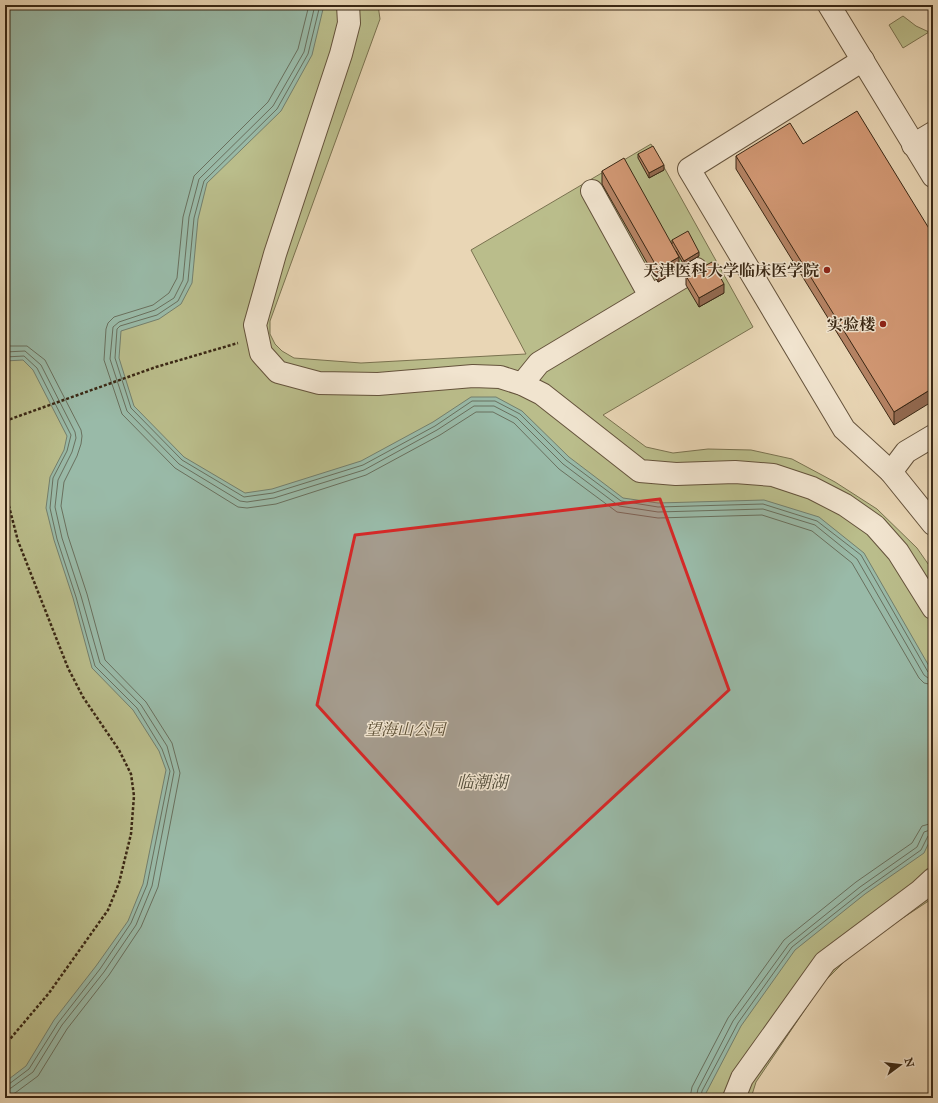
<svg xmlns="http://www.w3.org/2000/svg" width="938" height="1103" font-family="'IM FELL Great Primer','Noto Serif SC',serif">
<rect width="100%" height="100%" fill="#e9d6b5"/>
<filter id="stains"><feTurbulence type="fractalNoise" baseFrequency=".005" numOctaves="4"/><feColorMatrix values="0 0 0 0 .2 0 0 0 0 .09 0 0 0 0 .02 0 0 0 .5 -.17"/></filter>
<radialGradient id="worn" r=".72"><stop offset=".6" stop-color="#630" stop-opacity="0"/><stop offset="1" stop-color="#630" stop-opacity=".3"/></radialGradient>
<g fill="#babd8b" stroke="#7a7250">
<path d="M5,5H378L380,19L270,321V334L275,344L282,351L294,358L361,363L526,354L471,250L651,144L753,327L603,415L646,447L673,453L708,449L751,450L792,459L835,482L877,509L917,548L933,571V898L859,947L823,983L756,1082L751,1098H5Z"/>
<path d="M903,16L916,26L929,32L903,48L889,25Z"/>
</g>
<path fill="#99baa8" stroke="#737f6d" d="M5,5H324L312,55L281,111L207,183L198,219L192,283L181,304L159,319L121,331L119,358L134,406L184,457L245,493L272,489L361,461L433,422L471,397H496L522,411L569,457L623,498L658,503L764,500L819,517L864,553L933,673V834L924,853L865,894L795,950L741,1026L706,1093L705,1098H5V1082L26,1066L54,1020L96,966L128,921L143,884L166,770L159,751L133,710L92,668L73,598L54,540L46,508L50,477L64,450L67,436L33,370L23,360L5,361Z"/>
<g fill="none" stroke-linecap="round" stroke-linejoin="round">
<g stroke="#69705e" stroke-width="1">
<path d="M309,5L298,49L268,102L194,176L183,217L177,278L169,293L153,305L114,317L108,323L106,329L104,360L122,414L175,468L238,507L247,508L276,504L366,475L440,435L476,412H493L514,423L559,469L617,512L658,518L762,515L812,531L852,563L919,678L924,683L933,685"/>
<path d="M315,5L304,52L273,106L199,179L189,217L183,280L174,298L155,310L119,322L113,327L110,359L127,411L179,464L240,501L247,502L274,498L364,470L437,430L474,406H494L517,418L563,464L619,506L658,512L763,509L815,525L857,559L924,675L928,678L933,679"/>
<path d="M320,5L308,54L277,109L204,181L194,218L188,281L178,301L157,315L120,326L117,329L115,358L131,408L182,460L244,497L273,493L363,465L435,426L472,401H495L520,414L566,460L621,501L658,507L763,504L817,521L861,555L928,672L933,674"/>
<path d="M5,346H27L45,360L81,430L82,436L81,444L77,456L64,482L61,506L68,536L87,594L105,660L146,702L172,743L180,773L158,887L141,927L109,975L67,1029L38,1076L15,1093L5,1096"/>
<path d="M5,352L25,351L41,365L75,432L76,438L72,452L58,480L55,507L62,538L81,596L100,663L141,705L167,746L174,772L152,886L136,925L104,972L62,1025L33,1072L11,1088L5,1090"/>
<path d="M5,357L24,356L37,368L71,435L67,451L53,478L50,508L57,539L76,597L95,666L137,708L162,749L170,771L147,885L131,923L100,969L58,1023L29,1069L9,1084H5"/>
<path d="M690,1098L692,1087L728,1018L784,940L856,882L912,843L922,826L933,823"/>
<path d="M696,1098L698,1089L733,1021L789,944L860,887L917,847L924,832L933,829"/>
<path d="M701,1098L702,1091L738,1023L792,947L863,891L921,850L928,836L933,834"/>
</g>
<defs>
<g id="minor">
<path d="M348,5L349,23L341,54L275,254L255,325L261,353L278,372L319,383L378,384L473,376L500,377L522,384L542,394L640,471L676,474L735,472L773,475L812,488L845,505L875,526L898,552L933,608"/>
<path d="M829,5L933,176"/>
<path d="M863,60L689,169L844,429L891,472"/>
<path d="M913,145L933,133"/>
<path d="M592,191L650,296"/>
<path d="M522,384L539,363L696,269"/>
<path d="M933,436L906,452L891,472L933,524"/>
<path d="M734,1098L742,1078L825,962L920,891L933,879"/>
</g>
</defs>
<use href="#minor" stroke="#65533c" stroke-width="24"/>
<g stroke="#392714" stroke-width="2.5" stroke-dasharray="3 2" stroke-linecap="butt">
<path d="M5,421L156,367L238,343"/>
<path d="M5,491L18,541L68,668L83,697L119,750L131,774L134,796L131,834L119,883L108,910L49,993L5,1045"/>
</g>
<use href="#minor" stroke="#f1e4cf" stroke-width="22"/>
</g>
<g fill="#b58364" stroke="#392714">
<path d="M803,144L933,235L894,425L736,169V156Z"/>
<path d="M638,154L664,170L649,178L638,158Z"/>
<path d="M602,171L672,244V240L699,256L684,265L676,251L679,270L658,282L602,184Z"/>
<path d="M686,276L724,293L699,307L686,285Z"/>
</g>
<g fill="#936a51" stroke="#392714">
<path d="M664,165V170L649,178V173Z"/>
<path d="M699,252V256L684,265V261Z"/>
<path d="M679,257V270L658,282V269Z"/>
<path d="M724,284V293L699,307V298Z"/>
<path d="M933,388V401L894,425V412Z"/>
</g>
<g fill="#d29874" stroke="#392714">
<path d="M857,111L933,235V388L894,412L736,156L790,123L803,144Z"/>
<path d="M653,146L664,165L649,173L638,154Z"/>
<path d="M624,158L679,257L658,269L602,171Z"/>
<path d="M688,231L699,252L684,261L672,240Z"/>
<path d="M712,262L724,284L699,298L686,276Z"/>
</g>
<path fill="#d62828" fill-opacity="0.2" stroke="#d62828" stroke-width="3" stroke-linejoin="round" d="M660,499L729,690L498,904L317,705L355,535Z"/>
<g fill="#8f2418" stroke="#f1e4cf" stroke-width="1.5">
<circle cx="827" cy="270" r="4"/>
<circle cx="883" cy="324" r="4"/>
</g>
<g text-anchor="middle" stroke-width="3" stroke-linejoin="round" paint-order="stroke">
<g font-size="16" font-weight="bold" fill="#392714" stroke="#f1e4cf" text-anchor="end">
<text x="819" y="276">天津医科大学临床医学院</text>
<text x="875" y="330">实验楼</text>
</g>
<g font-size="16" font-style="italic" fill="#594c32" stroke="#f1e4cf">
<text x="405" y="735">望海山公园</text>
</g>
<g font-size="17" font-style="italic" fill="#514c39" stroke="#f1e4cf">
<text x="482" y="788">临潮湖</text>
</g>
</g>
<rect width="938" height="1103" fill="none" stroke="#e9d6b5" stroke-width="20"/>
<rect x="6" y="6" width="926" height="1091" fill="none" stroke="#392714" stroke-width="2"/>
<rect x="10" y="10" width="918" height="1083" fill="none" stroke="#392714"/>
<g transform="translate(900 1065) rotate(75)" stroke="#f1e4cf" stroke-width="3" paint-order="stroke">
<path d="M0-3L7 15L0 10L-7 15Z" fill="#392714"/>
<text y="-6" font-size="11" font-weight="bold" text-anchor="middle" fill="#392714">N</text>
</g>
<rect width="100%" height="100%" filter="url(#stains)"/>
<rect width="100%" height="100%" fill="url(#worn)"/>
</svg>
